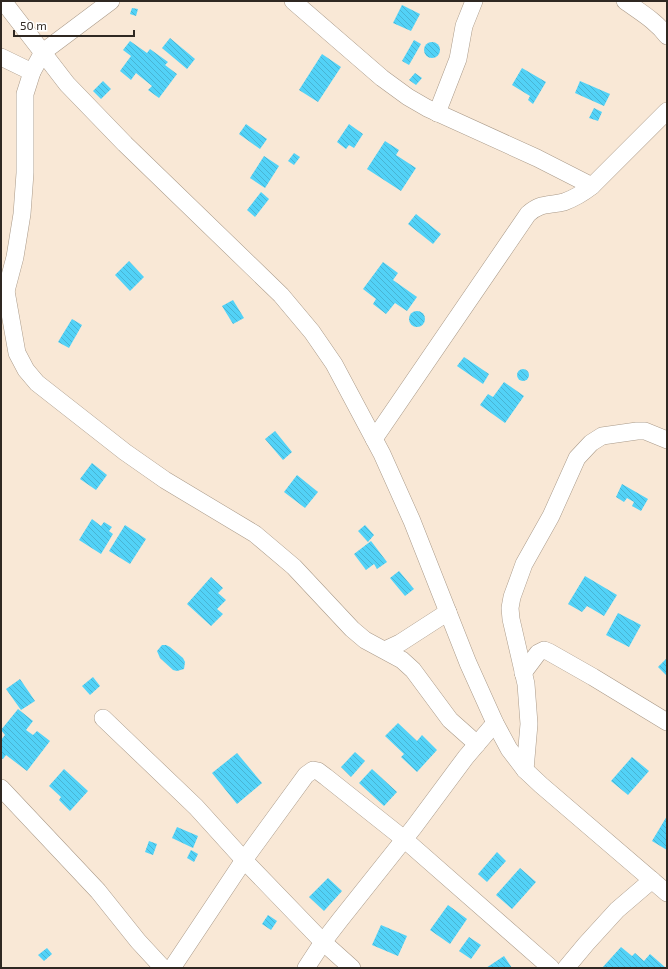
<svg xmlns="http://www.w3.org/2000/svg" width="668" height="969" font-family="'Exo 2',sans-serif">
<defs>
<pattern id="building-back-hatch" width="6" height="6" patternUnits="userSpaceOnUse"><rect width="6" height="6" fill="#52d2f7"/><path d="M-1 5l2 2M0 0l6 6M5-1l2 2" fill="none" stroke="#48b4d3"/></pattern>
</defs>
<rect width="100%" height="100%" fill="#f9e8d6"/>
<g fill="url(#building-back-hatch)">
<path d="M402,5L420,14L411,31L393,23Z"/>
<path d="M132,8L138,9L136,16L130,14Z"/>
<path d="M170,38L195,59L187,69L162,48Z"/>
<path d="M414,40L421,44L409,65L402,61Z"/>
<path d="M130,41L147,53L150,49L168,62L165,65L177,74L159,98L148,90L152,86L136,73L131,80L120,71L131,56L123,50Z"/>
<circle cx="432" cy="50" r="8"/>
<path d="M322,54L341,67L318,102L299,90Z"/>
<path d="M522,68L546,82L533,104L528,100L530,96L512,85Z"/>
<path d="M415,73L422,78L416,85L409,80Z"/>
<path d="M103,81L111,89L101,99L93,91Z"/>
<path d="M580,81L610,94L604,106L575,93Z"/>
<path d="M594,108L602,112L598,121L589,118Z"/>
<path d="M246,124L267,139L260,149L239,134Z"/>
<path d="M349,124L363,134L354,148L349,145L346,149L337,142Z"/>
<path d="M385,141L399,150L396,155L416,168L401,191L367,169Z"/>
<path d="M294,153L300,157L294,165L288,161Z"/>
<path d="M264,156L279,166L265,188L250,178Z"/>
<path d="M261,192L269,199L255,217L247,210Z"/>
<path d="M416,214L441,234L433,244L408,224Z"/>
<path d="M129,261L144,277L130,291L115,275Z"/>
<path d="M383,262L398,273L393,280L417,297L407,311L395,303L386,314L373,304L376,299L363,289Z"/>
<path d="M233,300L244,318L233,324L222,306Z"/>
<circle cx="417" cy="319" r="8"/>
<path d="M72,319L82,325L69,348L58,342Z"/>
<path d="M464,357L489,374L483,384L457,366Z"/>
<circle cx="523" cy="375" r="6"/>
<path d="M504,382L524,396L505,423L480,405L488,394L493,397Z"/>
<path d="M275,431L292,452L283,460L265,439Z"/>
<path d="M92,463L107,475L96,490L80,479Z"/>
<path d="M297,475L318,492L305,508L284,492Z"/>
<path d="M622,484L648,499L641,511L632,506L634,502L627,498L624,502L616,497Z"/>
<path d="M92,519L101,526L104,522L112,527L109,531L113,534L101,554L79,540Z"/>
<path d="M125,525L146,539L130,564L109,551Z"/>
<path d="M365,525L374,535L368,542L358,531Z"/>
<path d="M371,541L387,562L377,569L374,564L366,570L354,554Z"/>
<path d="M399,571L414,589L405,596L390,578Z"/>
<path d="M585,576L617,595L604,616L587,606L582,612L568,604Z"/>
<path d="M211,577L223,588L218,593L226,600L217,609L223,614L211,626L187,604Z"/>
<path d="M618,613L641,625L629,647L606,635Z"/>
<path d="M162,645H166L170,647L183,658L185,662L184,669L177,671L173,670L160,658L157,651Z"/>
<path d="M667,658V676L658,667Z"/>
<path d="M93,677L100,686L90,695L82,686Z"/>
<path d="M20,679L35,701L21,710L6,689Z"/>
<path d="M18,709L33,721L26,730L33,735L37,731L50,741L27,771L6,755L3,759L1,758V740L5,735L1,730Z"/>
<path d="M398,723L417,741L422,735L437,750L417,772L401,757L404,754L385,736Z"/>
<path d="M355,752L365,761L351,777L341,767Z"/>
<path d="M237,753L262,783L237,804L212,773Z"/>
<path d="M632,757L649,771L628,795L611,781Z"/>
<path d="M64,769L88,791L70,811L59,800L61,797L49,786Z"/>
<path d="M372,769L397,792L384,806L359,783Z"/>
<path d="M667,816V850L652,841Z"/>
<path d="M177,827L198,836L193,848L172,838Z"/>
<path d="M149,841L157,844L153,855L145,852Z"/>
<path d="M191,850L198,854L194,862L187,858Z"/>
<path d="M497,852L506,861L487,882L478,874Z"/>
<path d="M520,868L536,882L512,909L496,895Z"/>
<path d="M328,878L342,891L324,911L309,897Z"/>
<path d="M448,905L467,919L450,944L430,930Z"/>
<path d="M268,915L277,921L271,930L262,924Z"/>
<path d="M381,925L407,936L398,956L372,945Z"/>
<path d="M469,937L481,945L471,959L459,951Z"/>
<path d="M621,947L632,956L635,953L644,961L650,954L666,968H602Z"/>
<path d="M47,948L52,954L44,961L38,955Z"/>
<path d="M504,956L512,968H486Z"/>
</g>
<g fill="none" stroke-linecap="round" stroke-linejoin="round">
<defs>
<g id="minor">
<path d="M3,1L67,84L125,144L281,295L312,332L334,364L382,454L412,521L468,663L495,723L509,749L525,770L541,785L667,893"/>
<path d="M293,1L382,78L408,97L427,108L537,158L592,186L667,111"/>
<path d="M625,1C640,12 656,21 667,36"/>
<path d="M1,57L32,72"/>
<path d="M437,113L458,59L464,26L474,1"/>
<path d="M6,291L17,353L26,370L37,383L125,452L165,480L255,534L294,567L352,629L365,640L402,660L413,670L450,720L477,744"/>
<path d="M2,300L6,291L15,257L22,214L25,173V94L32,72L43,52L111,1"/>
<path d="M374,439L528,214C542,202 549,206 564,202C575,198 583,193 592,186"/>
<path d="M385,650L400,643L448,612"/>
<path d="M523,673L538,653L544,650L549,652L593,677L667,722"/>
<path d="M103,718L196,807L244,860L323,942L352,968"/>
<path d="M525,770L529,724L526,684L511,619L510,608L512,597L524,564L551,516L577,458L591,443L602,436L637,431H645L667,440"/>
<path d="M1,788L98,891L138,941L163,968"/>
<path d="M172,968L244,860L306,775L313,770L318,771L326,777L404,839L551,968"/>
<path d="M306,968L323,942L340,920L414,827L466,757L495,723"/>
<path d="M566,968L586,944L617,910L652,880"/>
</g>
</defs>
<use href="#minor" stroke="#aa9a89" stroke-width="18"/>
<use href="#minor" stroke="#fff" stroke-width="17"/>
</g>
<rect width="668" height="969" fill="none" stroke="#2f2822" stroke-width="4"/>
<path d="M14 30v6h120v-6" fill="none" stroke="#2f2822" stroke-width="2"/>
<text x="20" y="30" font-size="12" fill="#2f2822" stroke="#ffffff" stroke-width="3" paint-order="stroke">50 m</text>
</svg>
